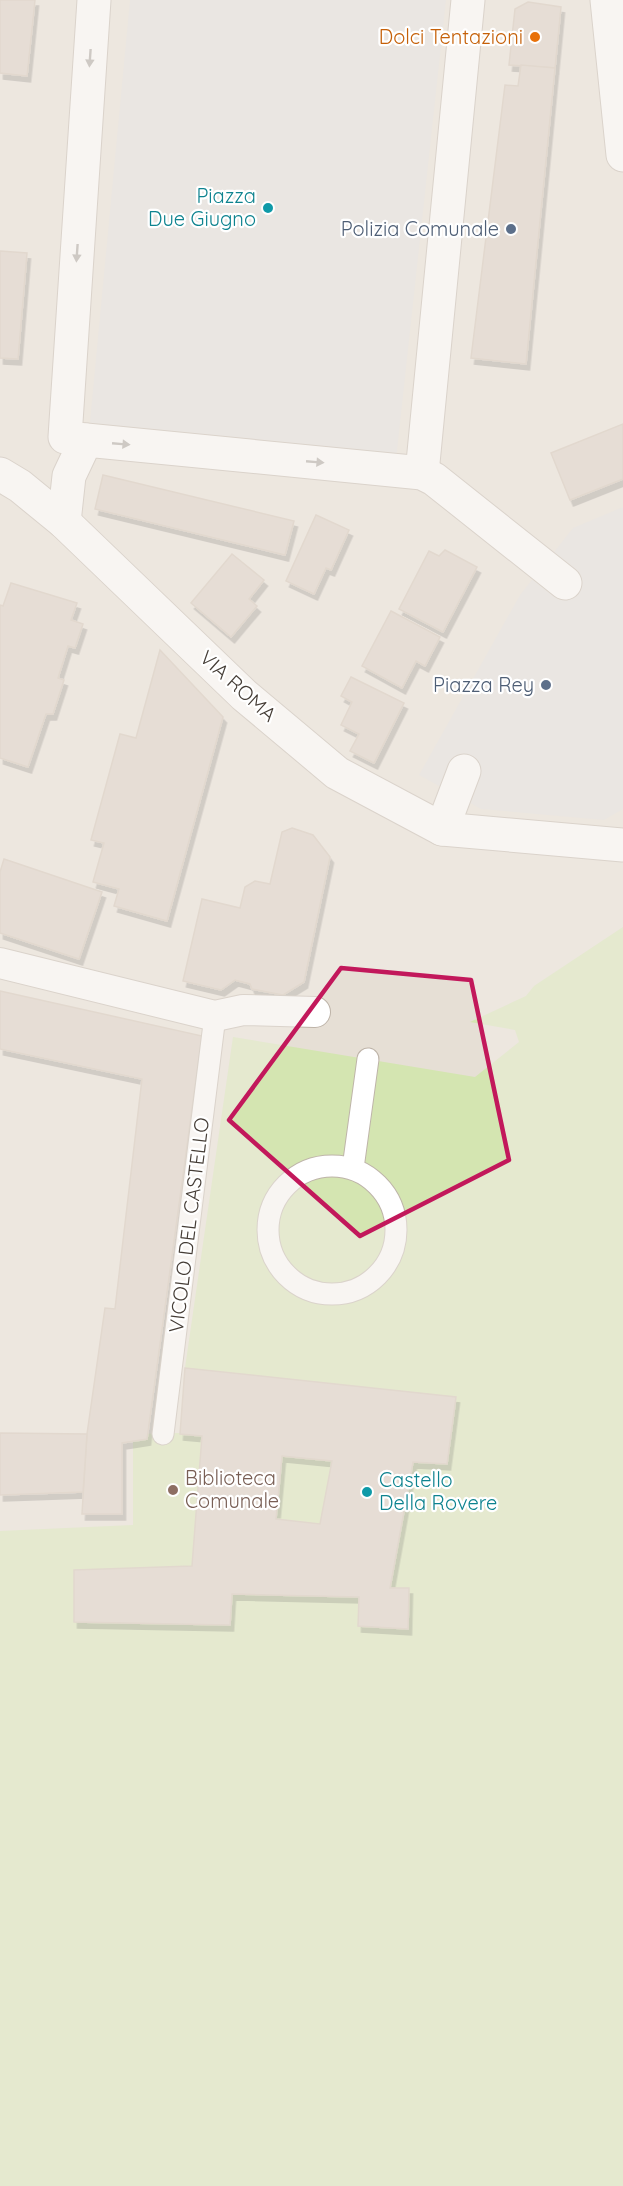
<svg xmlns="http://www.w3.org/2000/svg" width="623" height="2186" font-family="Quicksand,sans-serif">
<defs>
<filter id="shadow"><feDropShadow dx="3.5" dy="6" stdDeviation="0" flood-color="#0004"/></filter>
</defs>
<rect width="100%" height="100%" fill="#f3ede7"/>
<rect fill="#e6dfd5" x="0" y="0" width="623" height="2186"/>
<path fill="#d4e5b1" d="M623,927V2186H0V1531L133,1525V1434L180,1433L185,1368L233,1037L475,1077L519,1042L515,1030L470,1022L526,996L534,986Z"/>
<g fill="#e1dedb">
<path d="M130,0H446L396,460L89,432Z"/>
<path d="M623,507V809L604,820L481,809L419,775L520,595L573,528Z"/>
</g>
<g fill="#d7cbbf" stroke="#cebfb0" stroke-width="1.5" fill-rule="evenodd" filter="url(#shadow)">
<path d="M0,0H35L27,76L0,73Z"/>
<path d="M528,2L561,7L555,68L509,65L515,9Z"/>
<path d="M521,65L555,68L526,364L471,358L505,85L518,86Z"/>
<path d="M0,251L27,253L18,359L0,358Z"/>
<path d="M623,424V479L570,500L551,453Z"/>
<path d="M103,475L294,521L285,555L95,509Z"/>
<path d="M316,515L349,530L331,570L326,568L314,594L286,581Z"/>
<path d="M445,550L477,567L443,632L399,609L429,551L439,556Z"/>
<path d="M232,554L264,580L249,599L257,606L231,637L191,603Z"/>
<path d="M11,583L77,603L71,620L83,624L75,648L68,646L58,678L64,680L53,714H46L28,767L0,758V605L3,606Z"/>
<path d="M391,611L440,637L425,666L416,661L402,688L362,666Z"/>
<path d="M160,650L223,717L167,921L114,906L119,889L93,882L104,843L91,840L120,734L136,738Z"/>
<path d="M351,677L404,703L374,763L350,751L359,734L341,725L352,702L341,696Z"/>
<path d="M292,828L313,835L330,857L304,982L283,995L252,989L250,984L235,980L221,990L183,981L202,899L240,908L245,887L255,881L270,884L282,832Z"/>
<path d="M4,859L102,892L79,959L0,933V872Z"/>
<path d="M0,991L202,1036L147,1439L122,1443V1514H82L87,1434L105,1308L115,1309L142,1079L0,1049Z"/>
<path d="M185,1368L456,1397L447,1464L413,1462L390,1588H409L408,1629L358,1626L359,1597L232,1594L230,1625L74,1622V1570L192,1566L202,1436L180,1434ZM282,1456L332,1461L320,1524L276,1519Z"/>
<path d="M0,1433L87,1434L83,1492L0,1495Z"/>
</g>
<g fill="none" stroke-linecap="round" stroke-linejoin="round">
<defs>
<g id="service">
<circle cx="332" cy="1230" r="64"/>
<path d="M353,1168L368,1059"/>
<path d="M163,1434L215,1016"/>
</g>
<path id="pedestrian" d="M0,963L215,1016L243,1010L315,1012"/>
<g id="minor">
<path d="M86,440L65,437L94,0"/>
<path d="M422,473L468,0"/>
<path d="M0,474L20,486L64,522L244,695L337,773L442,829L623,845"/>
<path d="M64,522L69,476L86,440L422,473L434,479L565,583"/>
<path d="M442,829L464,771"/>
</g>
<path id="tertiary" d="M607,0L623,155"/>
</defs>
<use href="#service" stroke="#beb4a9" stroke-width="23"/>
<use href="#pedestrian" stroke="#beb4a9" stroke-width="32"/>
<use href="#minor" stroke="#beb4a9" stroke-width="35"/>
<use href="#tertiary" stroke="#beb4a9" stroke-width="35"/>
<use href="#service" stroke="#fff" stroke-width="21"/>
<use href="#pedestrian" stroke="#fff" stroke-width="30"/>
<use href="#minor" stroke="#fff" stroke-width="33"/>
<use href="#tertiary" stroke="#fff" stroke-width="33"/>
</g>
<defs><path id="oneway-solid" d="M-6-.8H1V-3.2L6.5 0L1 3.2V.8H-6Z" transform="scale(1.5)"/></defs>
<g fill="#a29e9a">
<use href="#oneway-solid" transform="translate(90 58) rotate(94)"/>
<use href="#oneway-solid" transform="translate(77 253) rotate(94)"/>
<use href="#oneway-solid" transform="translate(121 444) rotate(5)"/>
<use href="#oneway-solid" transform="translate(315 462) rotate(5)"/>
</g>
<path d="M0 0H623V2186H0ZM341,968L471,980L509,1160L360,1236L229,1120Z" fill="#f3ede7" fill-opacity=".55" fill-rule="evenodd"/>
<path fill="none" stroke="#c2185b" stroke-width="4.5" stroke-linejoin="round" d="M341,968L471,980L509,1160L360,1236L229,1120Z"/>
<circle fill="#e8710a" stroke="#fff" stroke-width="2" cx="535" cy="37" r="6"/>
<g fill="#0f9aa8" stroke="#fff" stroke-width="2">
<circle cx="268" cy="208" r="6"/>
<circle cx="367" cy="1492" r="6"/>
</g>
<g fill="#5c6f8a" stroke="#fff" stroke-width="2">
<circle cx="511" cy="229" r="6"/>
<circle cx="546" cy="685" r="6"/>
</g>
<circle fill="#8d6e63" stroke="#fff" stroke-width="2" cx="173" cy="1490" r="6"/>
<g text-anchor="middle" stroke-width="4.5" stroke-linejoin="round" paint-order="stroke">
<g font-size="20" fill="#c56008" stroke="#fff" text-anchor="end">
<text x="523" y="44">Dolci Tentazioni</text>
</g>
<g font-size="20" fill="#0d838f" stroke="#fff" text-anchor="end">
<text x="256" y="203">Piazza<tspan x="256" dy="23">Due Giugno</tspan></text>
<text x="379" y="1487" text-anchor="start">Castello<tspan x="379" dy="23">Della Rovere</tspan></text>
</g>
<g font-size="20" fill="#4e5e75" stroke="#fff" text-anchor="end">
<text x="499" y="236">Polizia Comunale</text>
<text x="534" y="692">Piazza Rey</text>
</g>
<g font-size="20" fill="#453d36" stroke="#fff">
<text transform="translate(238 686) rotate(42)" y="7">VIA ROMA</text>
<text transform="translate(189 1225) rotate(-83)" y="7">VICOLO DEL CASTELLO</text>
</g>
<g font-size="20" fill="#785e54" stroke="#fff" text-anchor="start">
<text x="185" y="1485">Biblioteca<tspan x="185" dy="23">Comunale</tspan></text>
</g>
</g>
</svg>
